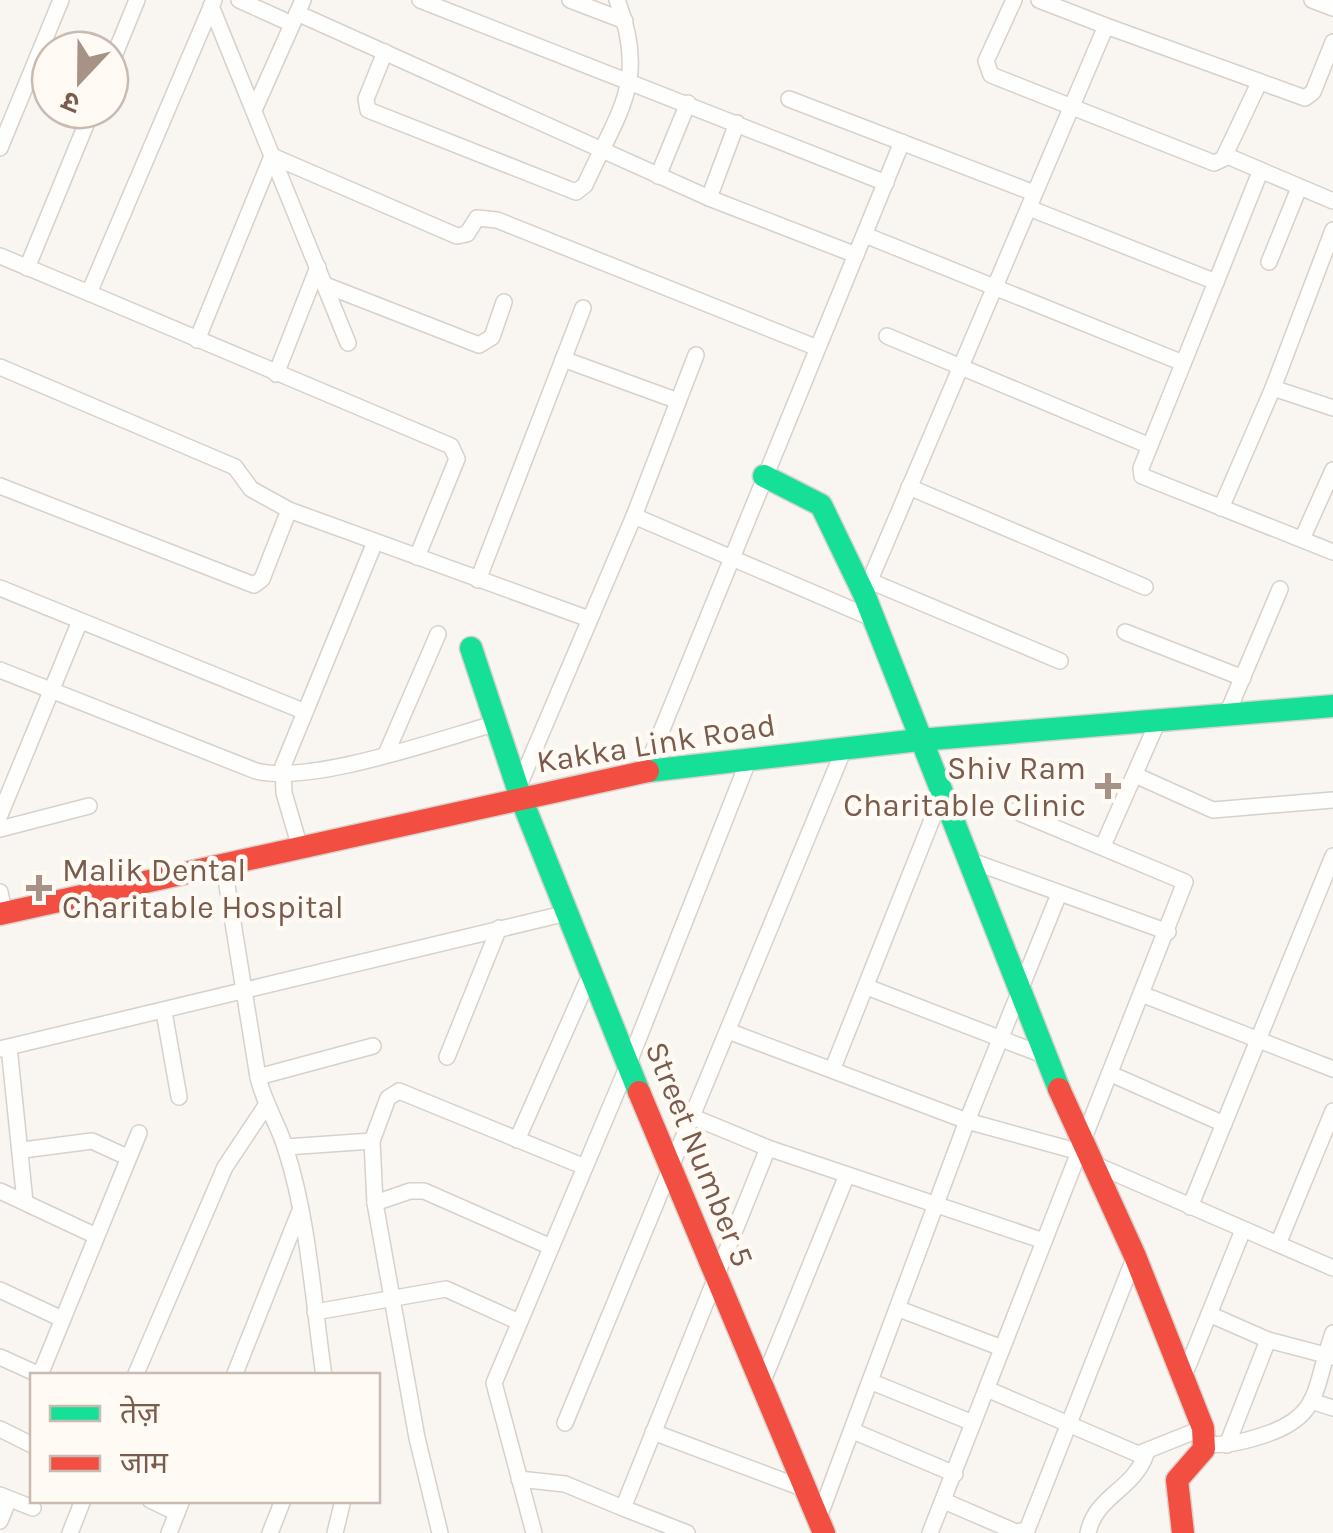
<svg xmlns="http://www.w3.org/2000/svg" width="1333" height="1533" font-family="Karla,'Noto Sans Devanagari',sans-serif">
<rect width="100%" height="100%" fill="#f9f5f0"/>
<g fill="none" stroke-linecap="round" stroke-linejoin="round">
<defs>
<g id="street">
<path d="M214,0L89,293L451,446L457,459L417,557"/>
<path d="M239,0L292,24"/>
<path d="M420,0L886,183"/>
<path d="M570,0L625,21"/>
<path d="M1014,0L986,61L991,75L1214,163L1223,159L1259,83"/>
<path d="M1312,0L1333,8"/>
<path d="M211,6L348,343"/>
<path d="M297,13L709,198L856,255"/>
<path d="M1106,26L1305,98L1313,92L1333,42"/>
<path d="M385,52L366,99L368,110L576,192L585,185C618,112 649,81 617,0"/>
<path d="M110,66L137,0"/>
<path d="M789,99L1034,193"/>
<path d="M255,108L303,0"/>
<path d="M0,148L61,0"/>
<path d="M1225,155L1333,201"/>
<path d="M658,176L688,103"/>
<path d="M709,198L737,123"/>
<path d="M1029,208L1216,282L1141,468L1142,476L1333,552"/>
<path d="M865,235L1183,363"/>
<path d="M0,256L89,293"/>
<path d="M1269,262L1299,188"/>
<path d="M27,268L92,110"/>
<path d="M1216,282L1260,172"/>
<path d="M325,285L479,345L492,337L504,302"/>
<path d="M887,336L1150,446"/>
<path d="M197,340L272,156L457,236L467,234L477,218L497,220L815,347"/>
<path d="M563,359L678,401"/>
<path d="M0,367L235,467L251,489L289,510L589,619"/>
<path d="M276,374L318,267"/>
<path d="M1273,388L1333,230"/>
<path d="M0,486L254,585L262,579L289,510"/>
<path d="M909,487L1145,587"/>
<path d="M1221,508L1273,388L1333,408"/>
<path d="M634,516L874,619"/>
<path d="M1302,539L1333,470"/>
<path d="M478,580L583,308"/>
<path d="M870,581L1060,661"/>
<path d="M0,588L303,711"/>
<path d="M864,594L1106,26L1039,0"/>
<path d="M1125,632L1243,678"/>
<path d="M0,670L256,771C311,785 440,739 497,723"/>
<path d="M1227,714L1280,589"/>
<path d="M386,754L438,634"/>
<path d="M645,771L902,142"/>
<path d="M1135,775L1213,810L1333,800"/>
<path d="M518,788L634,516L696,355"/>
<path d="M1015,811L1185,882L1082,1143"/>
<path d="M0,815L80,621"/>
<path d="M0,829L89,806"/>
<path d="M1103,846L1158,721"/>
<path d="M301,851L284,793L283,766L375,542"/>
<path d="M966,859L1168,932"/>
<path d="M224,867L258,1077C264,1104 279,1125 286,1150C309,1222 313,1301 324,1376"/>
<path d="M0,892L4,913"/>
<path d="M867,987L1043,1055"/>
<path d="M1144,995L1333,1069"/>
<path d="M164,1012L179,1097"/>
<path d="M728,1031L967,1121L1087,1154"/>
<path d="M9,1047L25,1202"/>
<path d="M0,1049L567,913"/>
<path d="M447,1057L499,928"/>
<path d="M833,1068L941,797"/>
<path d="M1111,1074L1224,1124"/>
<path d="M258,1077L373,1046"/>
<path d="M693,1117L768,1148L1044,1241"/>
<path d="M517,1140L591,973"/>
<path d="M286,1147L372,1141"/>
<path d="M23,1150L92,1141L127,1157"/>
<path d="M1094,1164L1333,1268"/>
<path d="M0,1191L94,1235"/>
<path d="M375,1203L410,1191H424L551,1247"/>
<path d="M1190,1207L1333,856"/>
<path d="M1278,1244L1333,1111"/>
<path d="M0,1290L62,1319"/>
<path d="M899,1309L1002,1348"/>
<path d="M315,1312L446,1289L519,1322"/>
<path d="M1209,1314L1268,1340L1333,1357"/>
<path d="M0,1357L42,1376"/>
<path d="M40,1375L139,1133"/>
<path d="M135,1376L225,1167L265,1107"/>
<path d="M234,1376L299,1213"/>
<path d="M1184,1376L1243,1230"/>
<path d="M872,1382L973,1423"/>
<path d="M761,1386L847,1175"/>
<path d="M987,1389L1138,1454L1203,1428"/>
<path d="M1311,1401L1333,1408"/>
<path d="M565,1423L844,749"/>
<path d="M0,1429L32,1445"/>
<path d="M853,1431L955,1474"/>
<path d="M653,1432L805,1489"/>
<path d="M1206,1444C1226,1446 1242,1442 1261,1436C1323,1417 1313,1388 1333,1333"/>
<path d="M1227,1445L1268,1340"/>
<path d="M519,1479L565,1484L623,1508"/>
<path d="M0,1495L33,1508"/>
<path d="M150,1500L177,1513"/>
<path d="M944,1501L1016,1532L1027,1530L1135,1256"/>
<path d="M818,1520L967,1121L1059,894"/>
<path d="M0,1521L9,1499"/>
<path d="M70,1533L83,1500"/>
<path d="M169,1533L182,1500"/>
<path d="M270,1533L283,1500"/>
<path d="M335,1533L343,1500"/>
<path d="M440,1533L417,1438L375,1203L372,1141L388,1098L399,1091L585,1167"/>
<path d="M534,1533L494,1383L628,1065L749,759"/>
<path d="M687,1533L623,1508L768,1148"/>
<path d="M930,1533L1079,1152"/>
<path d="M1088,1533C1096,1495 1133,1491 1146,1454"/>
</g>
<g id="fast">
<path d="M764,476L821,505L864,594L1059,1089"/>
<path d="M471,648L521,798L639,1092"/>
<path d="M648,771L919,740L1333,706"/>
</g>
<g id="jam">
<path d="M0,914L648,771"/>
<path d="M1059,1089L1135,1256L1203,1428L1204,1449L1177,1480L1183,1533"/>
<path d="M639,1092L824,1533"/>
</g>
</defs>
<use href="#street" stroke="#d7d1cb" stroke-width="18"/>
<use href="#fast" stroke="#d9d2cb" stroke-width="25"/>
<use href="#jam" stroke="#d9d2cb" stroke-width="25"/>
<use href="#street" stroke="#fefefd" stroke-width="15"/>
<use href="#fast" stroke="#16e098" stroke-width="22"/>
<use href="#jam" stroke="#f24e42" stroke-width="22"/>
</g>
<g fill="#a69286" stroke="#fffaf3" stroke-width="4">
<path d="M1103 771h10v10h10v10h-10v10h-10v-10h-10v-10h10z"/>
<path d="M34 873h10v10h10v10h-10v10h-10v-10h-10v-10h10z"/>
</g>
<g text-anchor="middle" stroke-width="9" stroke-linejoin="round" paint-order="stroke">
<g font-size="32" fill="#7a5c4d" stroke="#fffaf3">
<text transform="translate(656 743) rotate(-9)" y="11">Kakka Link Road</text>
<text transform="translate(700 1154) rotate(68)" y="11">Street Number 5</text>
</g>
<g font-size="32" fill="#7a5c4d" stroke="#fffaf3" text-anchor="end">
<text x="1086" y="779">Shiv Ram<tspan x="1086" dy="37">Charitable Clinic</tspan></text>
<text x="62" y="881" text-anchor="start">Malik Dental<tspan x="62" dy="37">Charitable Hospital</tspan></text>
</g>
</g>
<rect x="30" y="1373" width="350" height="130" fill="#fffaf3" stroke="#cabbb1" stroke-width="2.5"/>
<rect x="50" y="1406" width="50" height="15" fill="#16e098" stroke="#cabbb1" stroke-width="2.5"/>
<text x="120" y="1423" font-size="30" fill="#7a5c4d">तेज़</text>
<rect x="50" y="1456" width="50" height="15" fill="#f24e42" stroke="#cabbb1" stroke-width="2.5"/>
<text x="120" y="1473" font-size="30" fill="#7a5c4d">जाम</text>
<g transform="translate(80 80) rotate(202)"><circle r="48" fill="#fffaf3" stroke="#cabbb1" stroke-width="2.5"/>
<path d="M0-8L18 38L0 25L-18 38Z" fill="#a69286"/>
<text y="-15" font-size="28" font-weight="bold" text-anchor="middle" fill="#7a5c4d">उ</text>
</g>
</svg>
